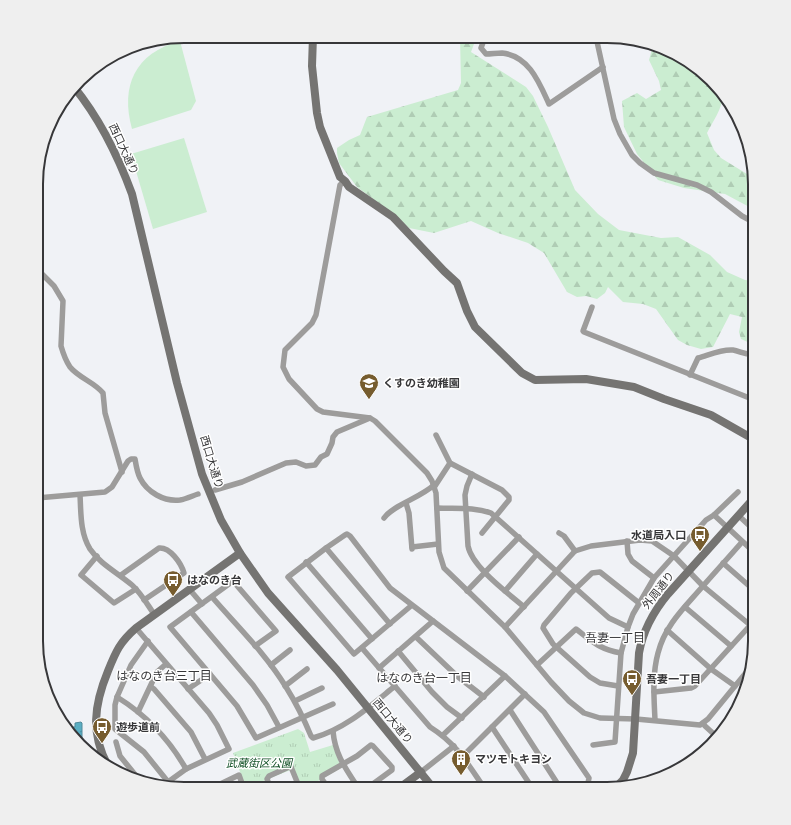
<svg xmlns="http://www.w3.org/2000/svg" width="791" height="825" font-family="Merriweather,'Noto Sans JP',serif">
<defs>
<pattern id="grass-tufts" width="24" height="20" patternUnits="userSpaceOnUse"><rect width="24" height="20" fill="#cbedd1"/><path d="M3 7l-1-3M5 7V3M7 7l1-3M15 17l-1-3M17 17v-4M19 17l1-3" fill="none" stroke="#afccb4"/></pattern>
<pattern id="forest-firs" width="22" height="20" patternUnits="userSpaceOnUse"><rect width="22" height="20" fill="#cbedd1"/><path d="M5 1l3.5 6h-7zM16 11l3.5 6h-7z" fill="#afccb4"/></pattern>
<pattern id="water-ripples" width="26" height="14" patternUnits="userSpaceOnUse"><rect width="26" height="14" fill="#5aaec3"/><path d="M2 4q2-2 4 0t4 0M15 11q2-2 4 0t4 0" fill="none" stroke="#4b8e9f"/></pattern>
</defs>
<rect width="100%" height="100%" fill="#f0f2f6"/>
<path fill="url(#grass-tufts)" d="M298,729L304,733L310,752L333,745L341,768L304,789H301L293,769L246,788L233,753Z"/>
<g fill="url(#forest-firs)">
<path d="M460,37H481L474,44L471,52L526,87L533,96L548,127L575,190L598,214L619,230L661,238L678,237L710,255L727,272L745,280L755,281V343L752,344L741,339L739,332L742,317L730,314L713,347L701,349L687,345L678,340L656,309L643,304L623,302L608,287L605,293L597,299L586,296L577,297L567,292L544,253L528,243L498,233L471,221L434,233L409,228L395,215L357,187L339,163L337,153V148L349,140L360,135L367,117L458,90L461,83Z"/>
<path d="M653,46L681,56L723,96C722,109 713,121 707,133L714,150L721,158L755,179V210L725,194L684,188L658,180L637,154L624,127L622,101L637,93L646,99L661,90L659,81L649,60Z"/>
</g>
<g fill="#cbedd1">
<path d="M180,41L196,101L191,110L132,129C120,86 135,53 180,41Z"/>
<path d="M184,138L207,212L153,229L131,154Z"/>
</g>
<path fill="url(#water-ripples)" stroke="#508a9a" d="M81,722L82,723V743L65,727L71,724L72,727H75V723Z"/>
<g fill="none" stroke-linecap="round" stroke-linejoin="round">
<g stroke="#9d9c9b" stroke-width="5.5">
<path d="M485,37L481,48L486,54C491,54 497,53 502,53C529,56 539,82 549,104L603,67"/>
<path d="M596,37L614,119L620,134L632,155L640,163L654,173L697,185L711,192L742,216L755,223"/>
<path d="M345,181L340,185L316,315L312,323L285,350L283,367L289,379L317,409L323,412L370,418L375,421L427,473L432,481L436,493L439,552L444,568L505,627L551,682L569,701L584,713L600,718L636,719L700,725L708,719L749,669"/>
<path d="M38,270L54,286L63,301L61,346C63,353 66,361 70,367C79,378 94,382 103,393L105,413L122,472"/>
<path d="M592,307L583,331L584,332L747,397H755"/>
<path d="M690,375L698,358C709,355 721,349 733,350C740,351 747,356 755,354"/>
<path d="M436,435L450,463L502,490L509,497V500L482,533"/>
<path d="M472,474L467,486L465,495L468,546C472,567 508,593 524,607"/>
<path d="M215,490L242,482L286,463L296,462L306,466L315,465L321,457L327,454L332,443L333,437L337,432L370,418"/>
<path d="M80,495C81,512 80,533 90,549C100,564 118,573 132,585C141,593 147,604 154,614"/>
<path d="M37,498L105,492L112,487L128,461L131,459H135C136,465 137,472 140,478C147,492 164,502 180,500C186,499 192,496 198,494"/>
<path d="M406,503L409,513L412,549"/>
<path d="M437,508C455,509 474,507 491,513L609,618L628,627"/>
<path d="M714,515L755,553"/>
<path d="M738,515L755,531"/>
<path d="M384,518C393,505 420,498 434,485L435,486L450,463"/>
<path d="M559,533L564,536L575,551"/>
<path d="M627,541L628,554L632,561L654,578"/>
<path d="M412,547L438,544"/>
<path d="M326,548L390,624"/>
<path d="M97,556L81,575L114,603L136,589"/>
<path d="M306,562L372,639"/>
<path d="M723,563L755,591"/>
<path d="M121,575L159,548C170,547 181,563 184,573L144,600"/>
<path d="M190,590L202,604"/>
<path d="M467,591L519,537"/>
<path d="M505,591L537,554"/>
<path d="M212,597C237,626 266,654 286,687C296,703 304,719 311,736L313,738C345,729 369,707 395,686"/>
<path d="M412,605L354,654L288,577L326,548L345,535L347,534L350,536L390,588L505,676L544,712L589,778L588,783L578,789"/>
<path d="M685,607L731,646"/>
<path d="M191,612L253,685L267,705L279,727"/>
<path d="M505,627L575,551L591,546L640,540L652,541L674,556L703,586L755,629"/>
<path d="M136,628L209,713L217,725L229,749L186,769L168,782"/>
<path d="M667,630L711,669L735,686"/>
<path d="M416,637L457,676L484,697"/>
<path d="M148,641L131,665L117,697L115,705V729L144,752L173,788"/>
<path d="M255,646L276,631L233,581L170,627L237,706L256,738L333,704"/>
<path d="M362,648L430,727C457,744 467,763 485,789"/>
<path d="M398,651L432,692L447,707L462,718"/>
<path d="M271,665L290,650"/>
<path d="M537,665L576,629C593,642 599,649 621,653"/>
<path d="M379,668L433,621"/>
<path d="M285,686L307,669"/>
<path d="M618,686L600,683L590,677L553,644L543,628L544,625L571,593L592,573L600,572L639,603"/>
<path d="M151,687L154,689L191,732L205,759"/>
<path d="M188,689L210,674"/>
<path d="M654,692L691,688L695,686L755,620"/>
<path d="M117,697C146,715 169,739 186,769"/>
<path d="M295,701L322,688"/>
<path d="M510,710L561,789"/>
<path d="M138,712L157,672L166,664"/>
<path d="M655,720C654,698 652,675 658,653C665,625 685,607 703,586C716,571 729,557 742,542"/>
<path d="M703,723L705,726L716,736"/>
<path d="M492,727L533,789"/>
<path d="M333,731C335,755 346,769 359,789"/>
<path d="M443,735L505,676"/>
<path d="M116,742L120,756L137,777"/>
<path d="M593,745L615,742L621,653L628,627L633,614L654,578L706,520L714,515L738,492"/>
<path d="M463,756L525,694"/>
<path d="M421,772L454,746"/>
<path d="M210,789L239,775L244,789"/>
<path d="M271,789L267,779L269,776L289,767H291L300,789"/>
<path d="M329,789L322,779V776L357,756L371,745L373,746L392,767V770L366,789"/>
</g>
<g stroke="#757472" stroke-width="8">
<path d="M313,36L312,66L317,113L320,127L340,177L345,181L349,187L393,217L444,271L457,283L467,311L475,327L522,373L535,380L586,379L634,387L664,399L711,415L755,440"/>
<path d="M74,87C100,119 118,156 132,194L177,383L202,474L221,520L240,553L268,593L337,670L434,789"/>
<path d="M109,768C90,734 94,705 108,671C116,651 120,642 136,628L240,553"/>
<path d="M398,789L421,772"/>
<path d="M614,789L623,780L627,772L633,753L639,653C643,630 653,612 668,594L755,497"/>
</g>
</g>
<defs>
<symbol id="school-pin" viewBox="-11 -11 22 30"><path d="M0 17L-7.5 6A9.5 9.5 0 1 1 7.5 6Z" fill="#765c2e" stroke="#fff"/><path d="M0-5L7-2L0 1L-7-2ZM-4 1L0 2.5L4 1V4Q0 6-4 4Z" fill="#fff"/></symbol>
<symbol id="bus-pin" viewBox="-11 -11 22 30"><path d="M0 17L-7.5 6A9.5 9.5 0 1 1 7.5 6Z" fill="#765c2e" stroke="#fff"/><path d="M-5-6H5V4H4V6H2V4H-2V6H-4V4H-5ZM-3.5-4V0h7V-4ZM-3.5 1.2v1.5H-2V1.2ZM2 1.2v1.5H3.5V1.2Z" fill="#fff"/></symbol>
<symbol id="building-pin" viewBox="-11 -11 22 30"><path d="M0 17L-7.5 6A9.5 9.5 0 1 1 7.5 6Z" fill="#765c2e" stroke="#fff"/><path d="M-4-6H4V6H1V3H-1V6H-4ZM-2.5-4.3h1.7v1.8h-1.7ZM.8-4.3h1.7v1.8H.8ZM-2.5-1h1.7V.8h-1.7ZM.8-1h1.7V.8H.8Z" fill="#fff"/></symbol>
</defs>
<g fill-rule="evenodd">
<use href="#school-pin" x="358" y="372" width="22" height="30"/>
<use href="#bus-pin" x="689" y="524" width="22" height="30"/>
<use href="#bus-pin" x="162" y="569" width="22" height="30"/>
<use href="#bus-pin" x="621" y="668" width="22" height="30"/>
<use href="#bus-pin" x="91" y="716" width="22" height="30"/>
<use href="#building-pin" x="450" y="748" width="22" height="30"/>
</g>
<g text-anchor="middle" stroke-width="3" stroke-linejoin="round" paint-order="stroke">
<g font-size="11" fill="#373739" stroke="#fff">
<text transform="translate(124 149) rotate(65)" y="4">西口大通り</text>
<text transform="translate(212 462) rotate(73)" y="4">西口大通り</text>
<text transform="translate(658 590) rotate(-52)" y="4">外周通り</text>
<text transform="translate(393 721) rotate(50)" y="4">西口大通り</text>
</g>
<g font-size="11" font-weight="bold" fill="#373739" stroke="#fff" text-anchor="start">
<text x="383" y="387">くすのき幼稚園</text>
<text x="686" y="539" text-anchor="end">水道局入口</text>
<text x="187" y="584">はなのき台</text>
<text x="646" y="683">吾妻一丁目</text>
<text x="116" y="731">遊歩道前</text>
<text x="475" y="763">マツモトキヨシ</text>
</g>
<g font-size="11" font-style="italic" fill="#0e4d23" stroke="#fff">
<text x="259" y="767">武蔵街区公園</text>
</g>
<g font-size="12" fill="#373739" stroke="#fff">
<text x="615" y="642">吾妻一丁目</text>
<text x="164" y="680">はなのき台三丁目</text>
<text x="424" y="682">はなのき台一丁目</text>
</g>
</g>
<path d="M0 0H791V825H0ZM184 43H607A141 141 0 0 1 748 184V641A141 141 0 0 1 607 782H184A141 141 0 0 1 43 641V184A141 141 0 0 1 184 43Z" fill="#efefef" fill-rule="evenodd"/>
<path fill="none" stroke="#373739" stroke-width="2" d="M184 43H607A141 141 0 0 1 748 184V641A141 141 0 0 1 607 782H184A141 141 0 0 1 43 641V184A141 141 0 0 1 184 43Z"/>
</svg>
